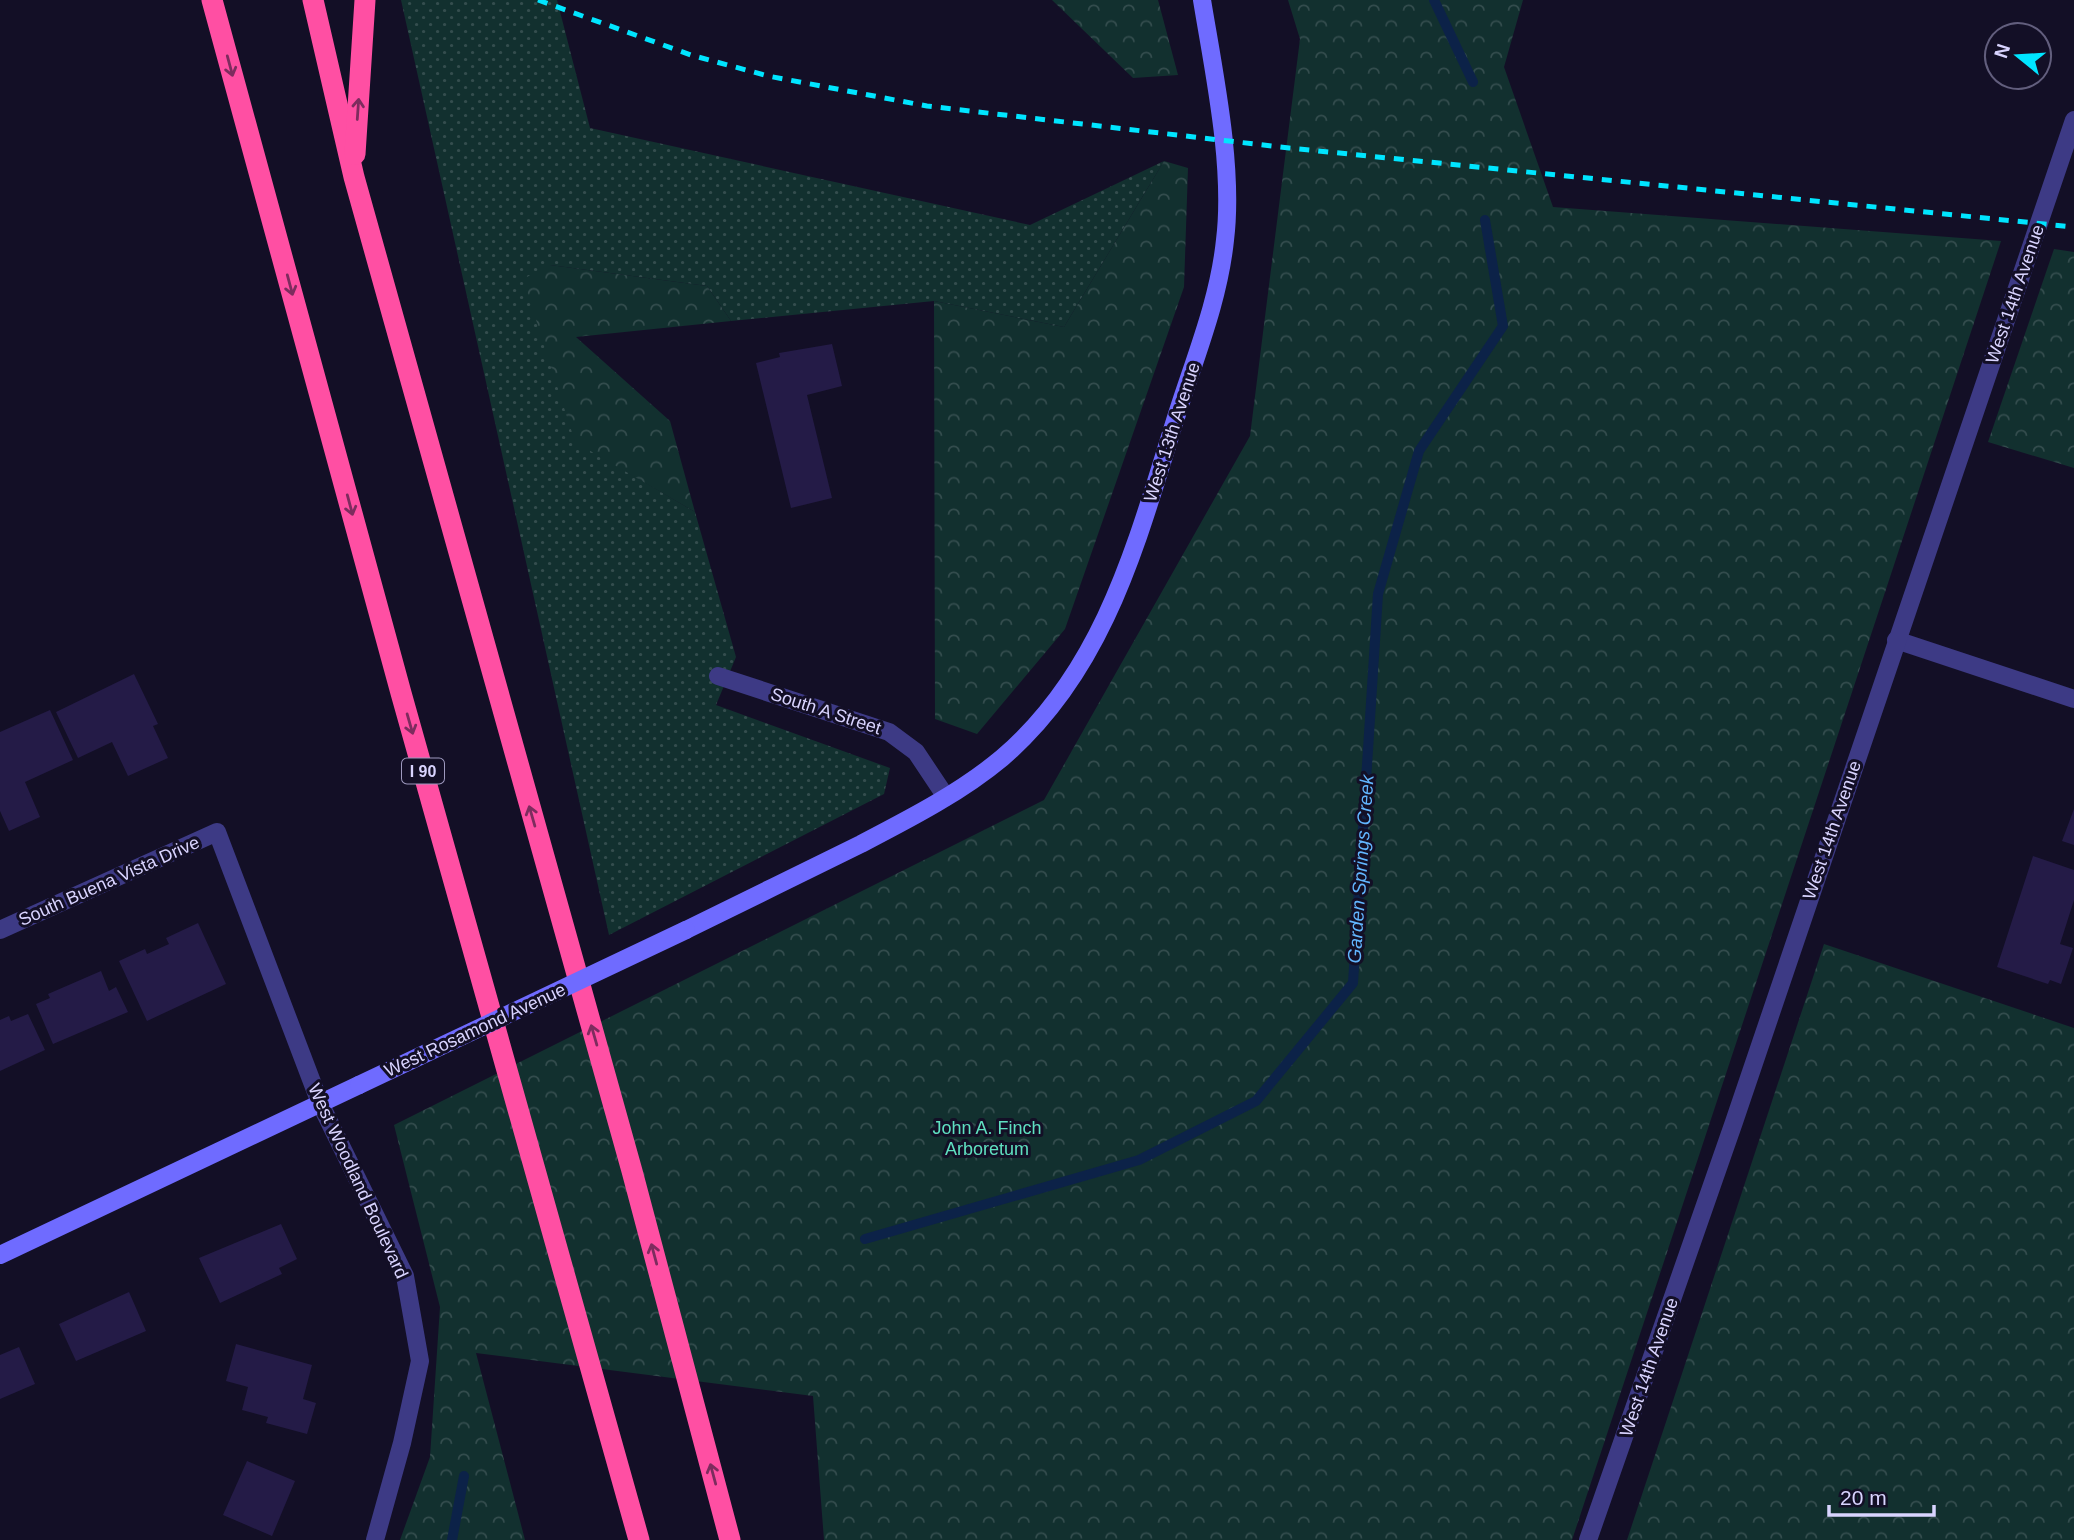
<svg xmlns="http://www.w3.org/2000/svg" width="2074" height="1540" font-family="Helvetica,sans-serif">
<defs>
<pattern id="grass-dots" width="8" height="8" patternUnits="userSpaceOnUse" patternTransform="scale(1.75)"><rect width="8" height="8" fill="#12302f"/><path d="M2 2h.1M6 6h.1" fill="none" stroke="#344d4e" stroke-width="1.8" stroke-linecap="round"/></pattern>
<pattern id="forest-crowns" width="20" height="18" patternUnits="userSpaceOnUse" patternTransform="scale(1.75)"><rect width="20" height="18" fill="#12302f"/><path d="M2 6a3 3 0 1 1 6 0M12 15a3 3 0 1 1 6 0" fill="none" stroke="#344d4e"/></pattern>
</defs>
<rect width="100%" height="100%" fill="#130f26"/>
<path fill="url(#grass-dots)" d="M401,0H557L590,128L1030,225L1164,161L1064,327L934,301L731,321L707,286L550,265L575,441L695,512L736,657L716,705L890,768L884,794L609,935Z"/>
<g fill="url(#forest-crowns)">
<path d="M1052,0H1158L1178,75L1133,78Z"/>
<path d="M1288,0H1523L1504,67L1553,207L2001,241L1572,1540H824L813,1396L476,1353L525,1540H400L430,1457L440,1307L394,1125L1044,800L1250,436L1300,39Z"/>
<path d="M1164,161L1188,168L1184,287L1065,629L977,734L935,719L934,301L1064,327Z"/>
<path d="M2054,249L2074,252V468L1988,442Z"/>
<path d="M550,265L707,286L731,321L576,337L670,421L695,512L575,442L523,279Z"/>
<path d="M1824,944L2074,1028V1540H1627Z"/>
</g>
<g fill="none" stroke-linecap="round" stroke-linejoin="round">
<g stroke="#0c2248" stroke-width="10">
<path d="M1434,0L1473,82"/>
<path d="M865,1239L1139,1160L1256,1101L1353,983L1378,594L1419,451L1503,326L1485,220"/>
<path d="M452,1540L464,1476"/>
</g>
</g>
<g fill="#241b47">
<path d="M832,344L842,386L807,395L832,498L791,508L756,363L780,357L779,353Z"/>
<path d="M134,674L158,724L153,726L168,758L128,776L112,742L78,758L56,712Z"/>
<path d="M50,710L73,760L25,782L40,817L9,831L0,811V732Z"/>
<path d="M2074,809V845L2062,841Z"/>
<path d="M2033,856L2074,870V900L2060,944L2073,948L2061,984L2050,980L2048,984L1997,967Z"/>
<path d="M198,923L226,984L147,1021L119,961L145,949L147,954L169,944L166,938Z"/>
<path d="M101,971L109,991L116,987L128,1012L53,1044L36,1004L50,998L48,994Z"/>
<path d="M28,1014L45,1050L0,1071V1020L9,1016L11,1021Z"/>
<path d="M281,1224L297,1259L279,1268L282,1274L220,1303L199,1258Z"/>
<path d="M129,1292L146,1331L76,1361L59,1324Z"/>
<path d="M236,1344L312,1365L303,1399L316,1403L307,1434L266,1423L268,1417L242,1410L248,1387L226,1381Z"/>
<path d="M19,1347L35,1384L0,1399V1355Z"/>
<path d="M247,1461L295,1481L272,1536L223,1515Z"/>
</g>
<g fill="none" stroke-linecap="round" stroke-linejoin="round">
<g stroke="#3d3a85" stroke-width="18">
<path d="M1896,640L2074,699"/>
<path d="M718,676L889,732L916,752L946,797"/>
<path d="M0,930L217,832L320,1103L405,1276L420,1361L402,1443L375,1540"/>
<path d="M1588,1540L1734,1122L2074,120"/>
</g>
<g stroke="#6f6bff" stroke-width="18">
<path d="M686,930C744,901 803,873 861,844C909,819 960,793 1002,758C1107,668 1138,537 1178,411C1196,355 1219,299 1225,240C1234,167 1214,73 1202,0"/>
<path d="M0,1255L359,1085"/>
</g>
<g stroke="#ff4fa3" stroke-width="21">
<path d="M212,0L401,693L639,1540"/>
<path d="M313,0L354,177L632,1171L730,1540"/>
<path d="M355,154L365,0"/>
</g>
<path stroke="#00e5ff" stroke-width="5" stroke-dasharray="10 9" stroke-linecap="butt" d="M538,0L691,55L768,76L927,106L1289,148L2074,227"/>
<path stroke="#6f6bff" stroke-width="18" d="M359,1085L686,930"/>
</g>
<defs><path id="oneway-shaft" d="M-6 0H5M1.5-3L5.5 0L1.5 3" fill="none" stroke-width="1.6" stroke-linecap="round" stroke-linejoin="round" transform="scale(1.75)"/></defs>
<g stroke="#7d2c5e">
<use href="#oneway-shaft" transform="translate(230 66) rotate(75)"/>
<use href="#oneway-shaft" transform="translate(358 109) rotate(-86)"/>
<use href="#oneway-shaft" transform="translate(290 285) rotate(75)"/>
<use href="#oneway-shaft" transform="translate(350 505) rotate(75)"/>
<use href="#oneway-shaft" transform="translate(410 724) rotate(74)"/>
<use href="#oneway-shaft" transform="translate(532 816) rotate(-106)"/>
<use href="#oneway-shaft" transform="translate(594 1035) rotate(-106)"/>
<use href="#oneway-shaft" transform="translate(654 1254) rotate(-105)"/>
<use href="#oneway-shaft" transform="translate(713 1474) rotate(-105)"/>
</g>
<g text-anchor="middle" stroke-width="6" stroke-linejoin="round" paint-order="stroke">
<rect fill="#130f26" stroke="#9e99be" stroke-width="2" x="402" y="758.5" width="42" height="25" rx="5"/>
<g font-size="16" font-weight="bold" fill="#d9d4ff">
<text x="423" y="777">I 90</text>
</g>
<g font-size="18" fill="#d9d4ff" stroke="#130f26">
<text transform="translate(2015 294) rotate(-71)" y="6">West 14th Avenue</text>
<text transform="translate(1172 432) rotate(-72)" y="6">West 13th Avenue</text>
<text transform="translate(826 711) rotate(18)" y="6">South A Street</text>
<text transform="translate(1832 830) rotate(-71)" y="6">West 14th Avenue</text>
<text transform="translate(109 881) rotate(-24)" y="6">South Buena Vista Drive</text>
<text transform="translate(475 1030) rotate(-25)" y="6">West Rosamond Avenue</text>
<text transform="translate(358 1181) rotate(65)" y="6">West Woodland Boulevard</text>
<text transform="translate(1649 1367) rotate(-71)" y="6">West 14th Avenue</text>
</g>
<g font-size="18" fill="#5fe0c0" stroke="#130f26">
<text x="987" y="1134">John A. Finch<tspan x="987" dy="21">Arboretum</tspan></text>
</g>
<g font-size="19" font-style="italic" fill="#62b6ff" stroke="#130f26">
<text transform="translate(1360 869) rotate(-86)" y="7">Garden Springs Creek</text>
</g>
</g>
<g transform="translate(2018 56) rotate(288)"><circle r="33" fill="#130f26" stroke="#625e7d" stroke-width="2"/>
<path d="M0-5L12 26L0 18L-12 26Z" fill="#00e5ff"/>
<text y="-10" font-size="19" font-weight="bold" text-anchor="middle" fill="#d9d4ff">N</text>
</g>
<path d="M1829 1505v10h105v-10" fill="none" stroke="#d9d4ff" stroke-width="3.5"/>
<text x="1840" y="1505" font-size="21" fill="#d9d4ff" stroke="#130f26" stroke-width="5" paint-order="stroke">20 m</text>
</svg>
